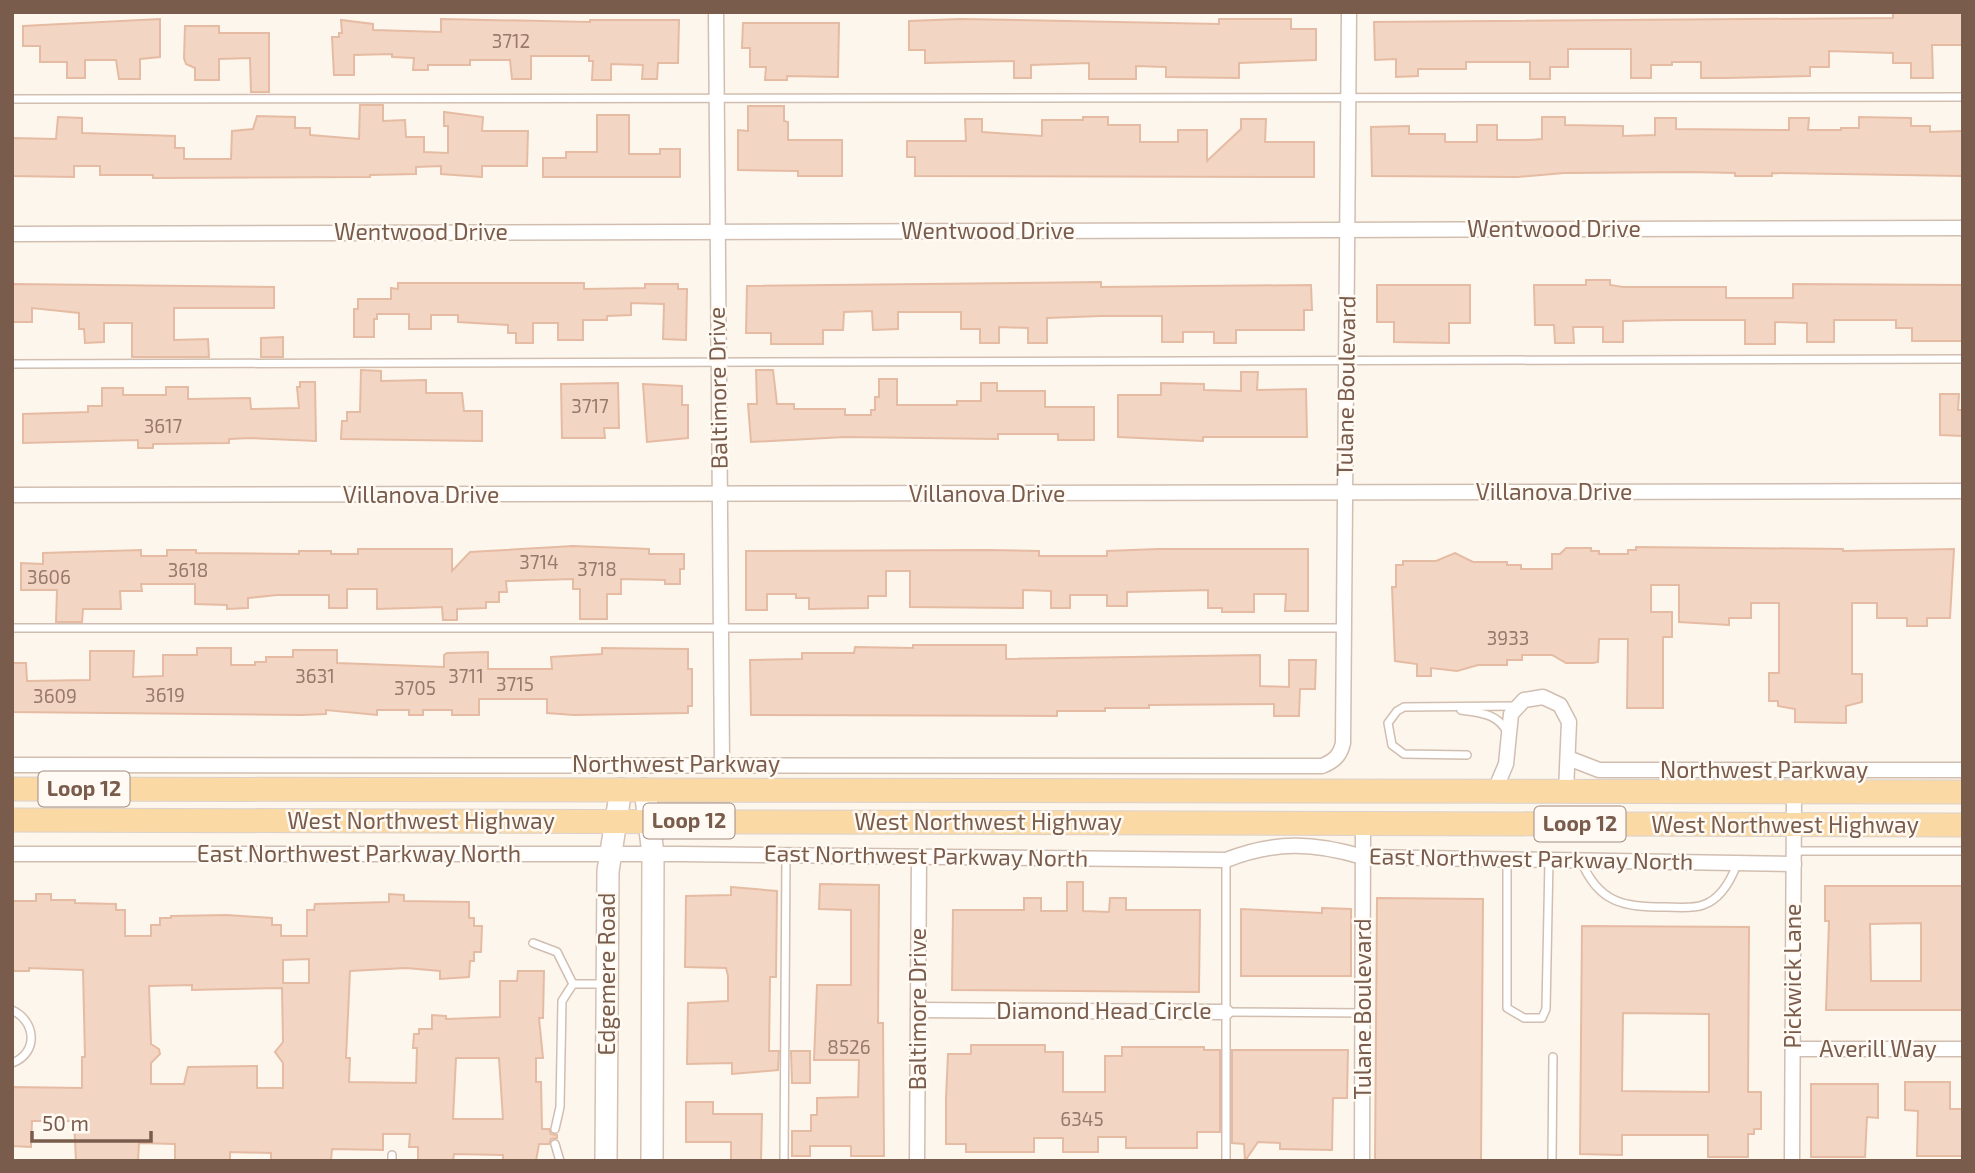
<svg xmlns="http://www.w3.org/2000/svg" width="1975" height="1173" font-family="'Exo 2',sans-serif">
<rect width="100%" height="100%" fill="#fdf6ec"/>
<g fill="#f3d5c3" stroke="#e6bba3" stroke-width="2" fill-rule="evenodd">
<path d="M1893,12H1963V45H1932L1933,78H1911V63H1893V53L1829,51V67H1810V76L1727,78H1701V62H1672V65H1651V78H1631V49H1568V67H1550V79H1530V62H1466V69H1418V76L1396,77V59L1375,60L1374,22L1893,18Z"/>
<path d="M160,19V57L140,59V79H119L116,60H85V78H67V62H40V46H23V26Z"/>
<path d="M441,19L590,22V20H679L678,63H658L657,79H642L643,65L611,64V80H592L593,61H589V56H531V79H512L510,60H470V65H428V70H413L414,58L392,57V54L354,55V75H334L332,37H339V33H342L341,20L373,24V30L441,32Z"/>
<path d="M960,19L1219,24V19H1291V29H1316V60L1239,63V78L1166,77V67L1136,66V79H1089V63L1031,65V78H1014V61L925,63V50H909V21Z"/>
<path d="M743,23H839L838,77L787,76V80H765L766,67H750V48H742Z"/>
<path d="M185,26H219V33H269V92H251L250,58L219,59V80H195V68L186,64L184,58Z"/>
<path d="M360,105H383V121L405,120L406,137H424V152L448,153V126H444V112L483,117L482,131H528L527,166H482V177L441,174V166L416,167V174L370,175V177L153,178V175H100V166H74V177L12,176V138L56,139L58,117L82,118V133L175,136V148H184V159H231L232,131L253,129L257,116L295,117V128H310V135L359,139Z"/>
<path d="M748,106H784V121L788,122V140H842V176H798V171L738,170V130L748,131Z"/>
<path d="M597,115H629V154H660V149H680V177H543V158H566V152H597Z"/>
<path d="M1083,117H1108V125H1140V142H1178V130H1207V161L1241,129V119H1266L1265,142H1314V177L915,176V157H907V141H966L965,119H982V132L1042,136V120H1083Z"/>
<path d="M1542,117H1565V125L1623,126V136L1655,135V118H1676V129L1789,130V118H1809L1808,130H1841V128H1859V117L1911,118V126H1930V132L1963,131V176L1772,173V176H1735V173L1691,172L1564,173L1517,177L1372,176L1371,127L1409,126V134H1445V142H1477V125H1497V140H1530L1542,139Z"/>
<path d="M1586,280H1610V285L1623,287H1726V298H1793V284L1963,285V341H1912V328H1896V320H1834V342H1807V323L1775,322V344H1745V320H1675L1623,321V342H1603V327H1573L1574,343H1555L1554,325H1535L1534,285H1586Z"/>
<path d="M1101,282V287L1311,285L1312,310H1304V330H1236V343H1214V332H1183V342H1162V316H1101L1047,318V343H1028V328L999,327V343H980V329H961V312H898V329L873,330L872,311L844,312L843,330H823V344H771V333H746L747,286Z"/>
<path d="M398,283H584V289L645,288V284H678V289H687L686,340L663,339L664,304L631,303V315L607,316V320H583V340H558V323H533V343H516V333H508V325L458,322V315H431V329H409V314H377V319H374V337H354V309H358V299H391V288L398,289Z"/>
<path d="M12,284L274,287V308H174V340L208,339L209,357H132V323H104V342L85,343L84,329H79V313L32,308V322H12Z"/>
<path d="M1377,285H1470V323H1449V343L1394,342V322H1377Z"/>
<path d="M283,337V357H261V338Z"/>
<path d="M361,370L381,371V381L426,380V393H462L464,411H482V441L341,439L342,421H347V412H360Z"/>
<path d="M756,370H773L777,404H794V409H845V415H871V410H875V397H879V379H897V405H957V401H981V383H997V391H1045V407H1094V440H1058V434H998V439L845,437L751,442L748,404H757Z"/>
<path d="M1241,372H1258L1257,390L1306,389L1307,437H1203V441L1118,437V395H1161V383L1204,384V390L1241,391Z"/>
<path d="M300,382H315L316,441L251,438L229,439V443L153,444V448H138V440L23,443V414L88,412V406H102V388H123V395H166V387H188V399L250,398L251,409L299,408L297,387H300Z"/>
<path d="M618,383L619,428H604L605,438H562L561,384Z"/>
<path d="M643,384L682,386V405H688V438L647,442Z"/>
<path d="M1940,394H1959L1958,410H1963V436L1940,435Z"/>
<path d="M573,546L649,549V554H684V569H680V584H665V580L621,579V594H607V619H580V589H573V579L506,581L507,592H499V602H486V608L457,609V620H443L442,607L377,609V589H347V608H329V595H277L248,598V608L227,609V605L195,604V584H141L142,591H120L121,609H83L82,622H56L57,590H21V563L43,564V553L141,550V556H167V550H196V553L299,554V551H331V554H358V549H452V571L470,552Z"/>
<path d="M1636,547L1843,549V551L1954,549L1950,618H1927V626H1907V618H1877V603H1852V674H1862V702L1846,706V723L1795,722V709L1778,706V701H1769V673H1779V603H1751V618H1729V625L1679,622V585H1651V612H1672V637H1663V708H1627L1628,639H1599L1598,662L1593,663H1566L1552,655H1522V660H1507V665H1478L1457,671L1431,668V676H1417V664L1395,661L1392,587H1396V565H1403V561H1436L1455,553L1473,562H1507V565H1521V569H1552V554H1560L1566,548H1591V551H1599V554H1628V550H1636Z"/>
<path d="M1158,549H1308V611H1285L1286,594H1254V612H1222V608H1208V590L1127,592V606H1107V595H1070V608H1051V591L1023,590V608L910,607V571H886V596H868V608L809,609V598H796V594H767V610H746V551L987,550L1039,551V556H1107V551Z"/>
<path d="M913,645H1006V659L1260,655V686L1289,687V660H1316L1315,689H1300L1299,716H1274V704L1149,705V708H1105V711H1057V716L751,715L750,660L802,659V653H854L855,647L913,648Z"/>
<path d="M197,648H231V665H255V662H266V657H293V650H337V663L444,667V655L447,653L488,652V669H552L551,657L602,654V648L688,649V669H692V706H688V713L574,715L547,713V699H479V715H452V710H423V715H409V710H377V715L326,710V714L301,715L12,712V663H26L27,681L90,680V651H134L133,677L163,676V655H197Z"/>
<path d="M1067,882H1083V911L1109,912L1110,898H1126V910H1200L1199,992L952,990L953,910H1024V898H1041V911H1067Z"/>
<path d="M820,884L879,885L878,1023H883L884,1156H851V1146H810V1156H792V1131H811V1115H817V1098L858,1097L859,1060H814L817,985H851V910L819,909Z"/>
<path d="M1825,886H1963V1010H1826L1829,921H1825ZM1921,923V981H1871L1870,924Z"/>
<path d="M731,887L777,891L776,977H770L769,1051H779L778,1070L732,1074V1063L687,1064L688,1003L728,1001V976L726,968L685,967L686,896L731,895Z"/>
<path d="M36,894H51V900H75V903L116,904V910H125V936H151V925H160V918H171V916L227,915L272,918V925H281V936H307V910H314L315,904L389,902V894L404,895V901L469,902V918H474V926H482L481,952H474V961H470L469,977L440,979V971L406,968L350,971L346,1058H350L349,1082L416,1083L417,1048H413L414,1034H419V1029H432V1015L446,1016V1019L500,1017V981H517L518,971H544L543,1018H539L543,1058H536V1082H541L542,1129H549L551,1134L557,1135V1138L551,1139L549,1144H539L536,1161H503V1155L454,1154L453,1161H418V1147H409L410,1134H383V1150L332,1149L331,1161H271V1153L230,1152V1161H175V1144L139,1143L138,1161H76L74,1121H32L31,1147L12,1146V1087L82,1088V1057H85L83,970L29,968V971H14L12,967V901H36ZM309,959V983H283V960ZM192,985V990L282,988L283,1042L275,1052L283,1063V1088H257V1066L188,1067L184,1084H151V1063L160,1054L159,1049L151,1044L149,986ZM456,1058H499L503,1119H453Z"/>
<path d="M1377,898L1483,899L1481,1161H1375Z"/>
<path d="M1322,908L1351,909V976H1241V909L1322,913Z"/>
<path d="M1582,926L1749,927L1748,1092H1761V1129H1754V1134H1748V1157H1708V1135H1622V1155L1580,1154ZM1623,1013L1709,1014V1092L1622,1091Z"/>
<path d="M971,1045H1045V1052H1063V1092H1105V1056H1122V1047H1204V1050H1220V1132H1197V1148H1126V1137H1098V1152H1063V1138H1034V1152H966V1144H946V1098L948,1054H971Z"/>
<path d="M1232,1050H1348L1347,1098H1333L1332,1150L1280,1149V1143L1258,1142L1245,1161L1244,1144L1232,1143Z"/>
<path d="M791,1051H810V1083H792Z"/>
<path d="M1905,1082H1950V1109H1963V1156H1917L1918,1111L1905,1110Z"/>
<path d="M1811,1084H1878V1118L1867,1117L1865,1157H1811Z"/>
<path d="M686,1102H713V1114H762L761,1161H731V1142H686Z"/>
</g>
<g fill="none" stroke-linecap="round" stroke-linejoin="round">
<defs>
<g id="lane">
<path d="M12,99L1963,97"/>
<path d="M12,364L1963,359"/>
<path d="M12,628H1344"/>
<path d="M1461,710C1480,713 1497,713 1507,732"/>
<path d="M1467,755L1404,754L1392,745L1388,723L1397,711L1404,707L1516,706"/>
<path d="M1794,851H1963"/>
<path d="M1226,860V1161"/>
<path d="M1507,860V1008L1524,1018H1542L1546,1009L1549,860"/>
<path d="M1581,861C1599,903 1623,907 1665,907C1677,907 1692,909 1703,905C1721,899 1731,880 1737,864"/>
<path d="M533,943L557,952L573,984"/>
<path d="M573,984H604"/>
<path d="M12,1010C36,1021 39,1053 12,1063"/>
<path d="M1226,1012L1363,1013"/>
<path d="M555,1129L560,1107L562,1001L573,984"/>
<path d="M555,1144L560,1161"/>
<path d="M392,1161V1155"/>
<path d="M784,1161L786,855"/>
<path d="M1552,1161L1553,1057"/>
</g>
<g id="street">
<path d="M716,12L722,763"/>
<path d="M12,234L1963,228"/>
<path d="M12,495L1963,491"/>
<path d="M1568,758L1599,770H1963"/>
<path d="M12,765L1322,766C1334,761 1340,756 1343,743L1349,12"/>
<path d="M1495,790L1506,764L1511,714L1524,700L1543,697L1560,705L1569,722L1566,791"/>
<path d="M12,854H680L1226,860C1275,841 1313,842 1363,857L1794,864"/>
<path d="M918,1010L1226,1012"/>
<path d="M1793,1049H1963"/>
<path d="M917,1161L919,857"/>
<path d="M1362,1161L1363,823"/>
<path d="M1792,1161L1794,792"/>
</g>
<g id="secondary">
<path d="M645,789L653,854L652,1161"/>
<path d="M606,1161L608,871L621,789"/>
</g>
<g id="primary">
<path d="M12,789L1963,792"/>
<path d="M12,820L1963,825"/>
</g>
</defs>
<use href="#lane" stroke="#d1beb0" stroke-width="10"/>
<use href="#street" stroke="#d1beb0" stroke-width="17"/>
<use href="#secondary" stroke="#d6c0b0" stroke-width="24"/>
<use href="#primary" stroke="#dad1cd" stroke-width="25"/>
<use href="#lane" stroke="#fff" stroke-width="7"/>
<use href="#street" stroke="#fff" stroke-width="14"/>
<use href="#secondary" stroke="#fff" stroke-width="21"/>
<use href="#primary" stroke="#fbd9a5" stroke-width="23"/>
</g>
<g text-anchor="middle" stroke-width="5" stroke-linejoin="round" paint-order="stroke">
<g font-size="19" fill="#987a6a">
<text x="511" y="48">3712</text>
<text x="590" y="413">3717</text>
<text x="163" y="433">3617</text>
<text x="539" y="569">3714</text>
<text x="597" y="576">3718</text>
<text x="188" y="577">3618</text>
<text x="49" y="584">3606</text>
<text x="1508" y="645">3933</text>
<text x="315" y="683">3631</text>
<text x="466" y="683">3711</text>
<text x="515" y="691">3715</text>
<text x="415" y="695">3705</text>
<text x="165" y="702">3619</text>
<text x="55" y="703">3609</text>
<text x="849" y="1054">8526</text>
<text x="1082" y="1126">6345</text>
</g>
<g fill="#fffaf3" stroke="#a28b7f" stroke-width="2">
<rect x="38.5" y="771.5" width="91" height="35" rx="5"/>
<rect x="643.5" y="803.5" width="91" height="35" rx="5"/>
<rect x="1534.5" y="806.5" width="91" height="35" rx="5"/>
</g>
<g font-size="21" font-weight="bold" fill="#7a5c4d">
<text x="84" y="796">Loop 12</text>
<text x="689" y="828">Loop 12</text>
<text x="1580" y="831">Loop 12</text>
</g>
<g font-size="23" fill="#7a5c4d" stroke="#fffaf3">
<text x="1554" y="237">Wentwood Drive</text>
<text x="988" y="239">Wentwood Drive</text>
<text x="421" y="240">Wentwood Drive</text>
<text transform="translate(1346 386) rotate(-89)" y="8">Tulane Boulevard</text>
<text transform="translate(718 388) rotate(-91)" y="8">Baltimore Drive</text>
<text x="1554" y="500">Villanova Drive</text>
<text x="987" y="502">Villanova Drive</text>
<text x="421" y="503">Villanova Drive</text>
<text x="676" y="772">Northwest Parkway</text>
<text x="1764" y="778">Northwest Parkway</text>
<text x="421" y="829">West Northwest Highway</text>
<text x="988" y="830">West Northwest Highway</text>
<text x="1785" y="833">West Northwest Highway</text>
<text x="359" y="862">East Northwest Parkway North</text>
<text transform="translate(926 856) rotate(1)" y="8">East Northwest Parkway North</text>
<text transform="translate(1531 859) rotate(1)" y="8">East Northwest Parkway North</text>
<text transform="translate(607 974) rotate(-90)" y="8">Edgemere Road</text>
<text transform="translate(1793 976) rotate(-90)" y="8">Pickwick Lane</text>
<text transform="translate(918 1009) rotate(-90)" y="8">Baltimore Drive</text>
<text transform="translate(1363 1009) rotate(-90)" y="8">Tulane Boulevard</text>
<text x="1104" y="1019">Diamond Head Circle</text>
<text x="1878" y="1057">Averill Way</text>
</g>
</g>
<rect width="1975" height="1173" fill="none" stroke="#7a5c4d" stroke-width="28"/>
<path d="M32 1131v10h119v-10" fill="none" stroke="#7a5c4d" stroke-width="3.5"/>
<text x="42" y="1131" font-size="21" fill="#7a5c4d" stroke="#fffaf3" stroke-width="5" paint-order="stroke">50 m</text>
</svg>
